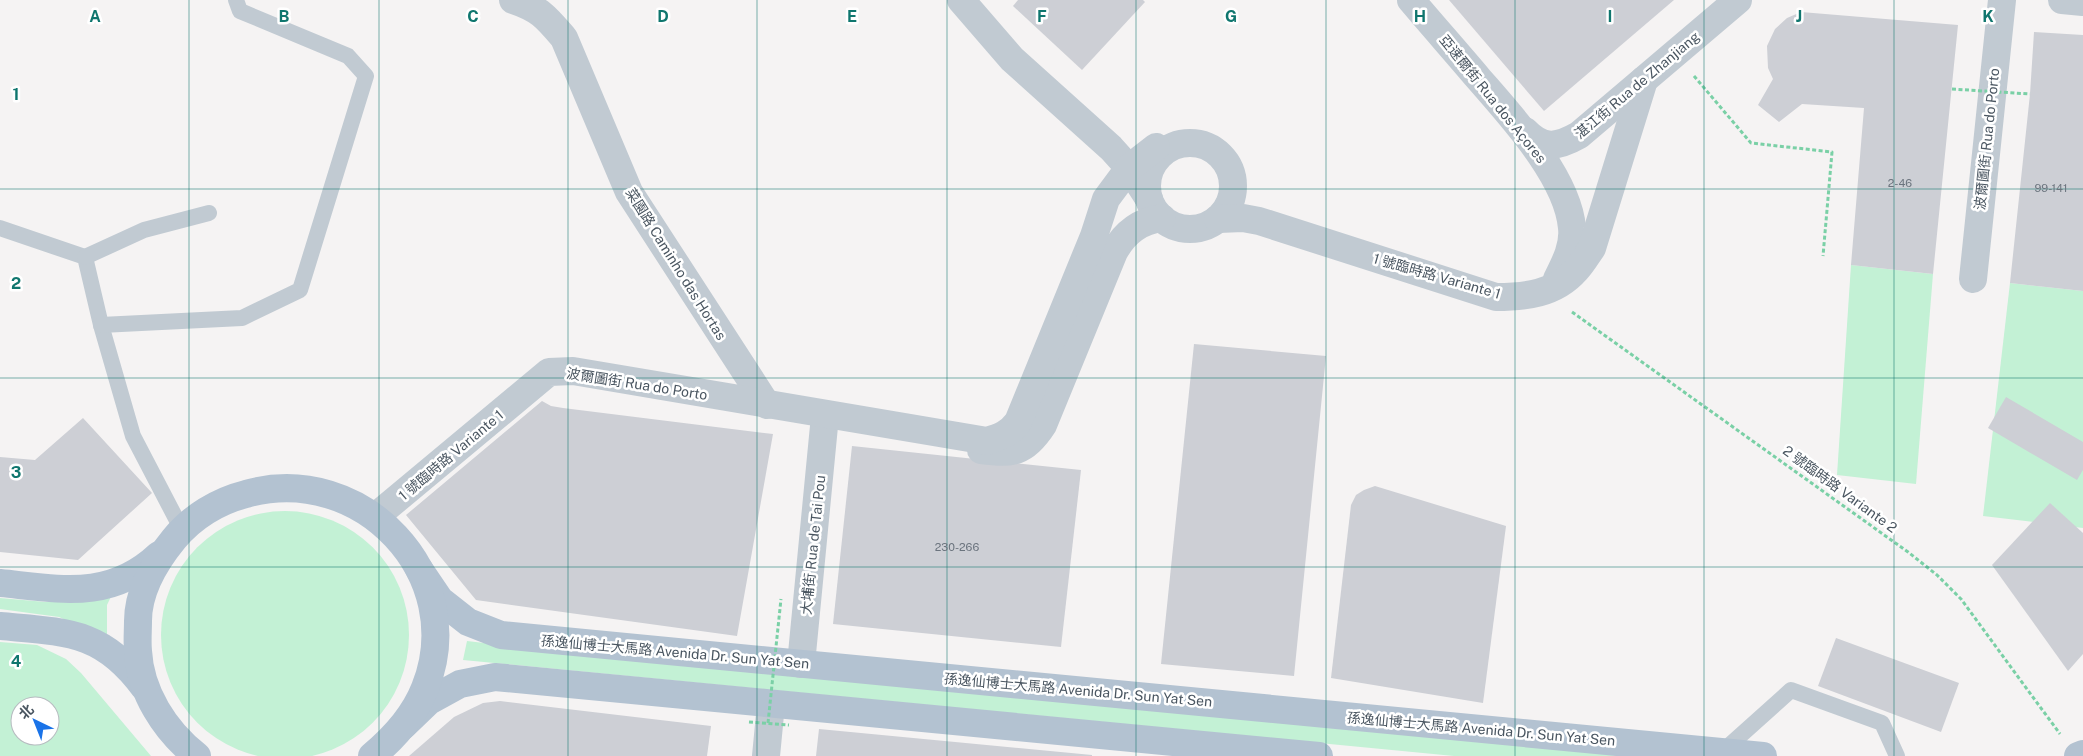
<svg xmlns="http://www.w3.org/2000/svg" width="2083" height="756" font-family="'Public Sans','Noto Sans SC',sans-serif">
<rect width="100%" height="100%" fill="#f5f3f3"/>
<g fill="#c3f1d5" fill-rule="evenodd">
<path d="M1851,265L1933,274L1916,484L1837,475Z"/>
<path d="M2010,283L2083,291V528L1983,516Z"/>
<circle cx="285" cy="635" r="124"/>
<path d="M117,584L107,605V638L59,617L0,609V598L46,602L63,601Z"/>
<path d="M467,641L639,661L1643,756H1454L463,660Z"/>
<path d="M0,642L37,645L66,659L81,673L151,756H0ZM20,706H50V736H20Z"/>
</g>
<g fill="#cdcfd5">
<path d="M1018,0H1143L1145,2L1082,70L1013,6Z"/>
<path d="M1449,0H1674L1544,111Z"/>
<path d="M1801,12L1958,25L1933,274L1851,265L1864,108L1802,104L1779,122L1758,105L1773,79L1768,68L1767,46L1775,29L1787,18Z"/>
<path d="M2034,32L2083,35V291L2010,283L2030,94Z"/>
<path d="M1194,344L1326,356L1294,676L1161,664Z"/>
<path d="M2006,397L2083,442V470L2077,480L1988,428Z"/>
<path d="M542,401L551,406L563,408L773,434L737,636L476,600L406,515Z"/>
<path d="M83,418L152,493L78,560L0,552V457L35,460Z"/>
<path d="M852,446L1081,470L1061,647L833,624Z"/>
<path d="M1375,486L1506,526L1483,703L1331,678L1351,505L1356,495L1364,490Z"/>
<path d="M2050,503L2083,533V654L2068,671L1992,565Z"/>
<path d="M1836,638L1959,683L1941,732L1818,686Z"/>
<path d="M500,701L711,726L707,756H409L454,717L483,703Z"/>
<path d="M819,729L1092,755V756H816Z"/>
</g>
<g fill="none" stroke-linecap="round" stroke-linejoin="round">
<g stroke="#7ad0a6" stroke-width="3" stroke-dasharray="4 2.5" stroke-linecap="butt">
<path d="M1694,76L1751,143L1832,152L1823,256"/>
<path d="M1572,312L1908,552L1937,575L1961,599L2060,734"/>
</g>
<g stroke="#c1cad2" stroke-width="16">
<path d="M0,228L85,257L101,325L133,436L182,530"/>
<path d="M85,257L144,230L209,213"/>
<path d="M101,325L242,318L300,290L366,76L348,56L240,11L236,0"/>
<path d="M1722,752L1791,690L1882,723L1897,756"/>
</g>
<g stroke="#c1cad2" stroke-width="28">
<path d="M513,0C540,9 546,17 564,38L629,192L767,405"/>
<path d="M1973,279L2002,0"/>
<path d="M801,664L824,426"/>
<path d="M766,756L771,704"/>
</g>
<g stroke="#c1cad2" stroke-width="28">
<path d="M961,0L1012,59L1111,148L1129,168L1149,199"/>
<path d="M1411,0C1433,26 1456,52 1478,78C1511,116 1568,177 1572,228C1574,246 1565,263 1557,279"/>
<path d="M2062,0L2083,2"/>
<path d="M1525,131C1543,150 1558,147 1579,135L1738,0"/>
<circle cx="1190" cy="186" r="43"/>
<path d="M1218,219L1243,218L1259,221L1496,297C1525,297 1555,294 1576,270C1582,264 1587,255 1592,248L1644,80"/>
<path d="M981,450C1013,454 1025,453 1043,425L1114,252C1125,232 1140,221 1162,218"/>
<path d="M375,517L549,372L573,371L987,441C1000,437 1009,434 1018,422L1094,236L1106,199L1129,168L1156,147"/>
</g>
<g stroke="#b3c2d1" stroke-width="28">
<path d="M419,569L440,600L468,622L501,635L1763,756"/>
<path d="M0,583C60,589 110,601 159,555"/>
<path d="M0,626C65,632 102,630 144,687"/>
<path d="M403,726L429,701L460,684L495,677L1319,756"/>
<path d="M197,756C165,731 140,692 138,651C137,641 138,631 138,621C138,591 156,561 174,539C192,517 218,501 246,494C361,461 470,575 425,688C414,716 395,737 372,756"/>
<path d="M2078,756L2083,754"/>
</g>
<g stroke="#7ad0a6" stroke-width="3" stroke-dasharray="4 2.5" stroke-linecap="butt">
<path d="M1952,89L2030,94"/>
<path d="M749,722L789,725"/>
<path d="M768,723L781,599"/>
</g>
</g>
<path fill="none" stroke="#0f766e" stroke-width="1" stroke-opacity="0.55" d="M189,0V756M379,0V756M568,0V756M757,0V756M947,0V756M1136,0V756M1326,0V756M1515,0V756M1704,0V756M1894,0V756M0,189H2083M0,378H2083M0,567H2083"/>
<g text-anchor="middle" stroke-width="5" stroke-linejoin="round" paint-order="stroke">
<g font-size="11" fill="#6b747e">
<text x="1900" y="187">2-46</text>
<text x="2051" y="192">99-141</text>
<text x="957" y="551">230-266</text>
</g>
<g font-size="14" fill="#4a5661" stroke="#fff">
<text transform="translate(1637 85) rotate(-40)" y="5">湛江街 Rua de Zhanjiang</text>
<text transform="translate(1493 99) rotate(51)" y="5">亞速爾街 Rua dos Açores</text>
<text transform="translate(1987 139) rotate(-84)" y="5">波爾圖街 Rua do Porto</text>
<text transform="translate(676 264) rotate(58)" y="5">菜園路 Caminho das Hortas</text>
<text transform="translate(1437 276) rotate(16)" y="5">1 號臨時路 Variante 1</text>
<text transform="translate(637 384) rotate(9)" y="5">波爾圖街 Rua do Porto</text>
<text transform="translate(451 455) rotate(-40)" y="5">1 號臨時路 Variante 1</text>
<text transform="translate(1840 489) rotate(36)" y="5">2 號臨時路 Variante 2</text>
<text transform="translate(813 545) rotate(-84)" y="5">大埔街 Rua de Tai Pou</text>
<text transform="translate(675 652) rotate(5)" y="5">孫逸仙博士大馬路 Avenida Dr. Sun Yat Sen</text>
<text transform="translate(1078 690) rotate(5)" y="5">孫逸仙博士大馬路 Avenida Dr. Sun Yat Sen</text>
<text transform="translate(1481 729) rotate(5)" y="5">孫逸仙博士大馬路 Avenida Dr. Sun Yat Sen</text>
</g>
</g>
<g font-size="16" text-anchor="middle" font-weight="bold" fill="#0f766e" stroke="#fff" stroke-width="5" stroke-linejoin="round" paint-order="stroke">
<text x="95" y="22">A</text>
<text x="284" y="22">B</text>
<text x="473" y="22">C</text>
<text x="663" y="22">D</text>
<text x="852" y="22">E</text>
<text x="1042" y="22">F</text>
<text x="1231" y="22">G</text>
<text x="1420" y="22">H</text>
<text x="1610" y="22">I</text>
<text x="1799" y="22">J</text>
<text x="1988" y="22">K</text>
<text x="16" y="100">1</text>
<text x="16" y="289">2</text>
<text x="16" y="478">3</text>
<text x="16" y="667">4</text>
</g>
<g transform="translate(35 721) rotate(317)"><circle r="24" fill="#ffffff" stroke="#b7bbc0"/>
<path d="M0-4L9 19L0 12L-9 19Z" fill="#1a73e8"/>
<text y="-8" font-size="14" font-weight="bold" text-anchor="middle" fill="#4a5661">北</text>
</g>
</svg>
